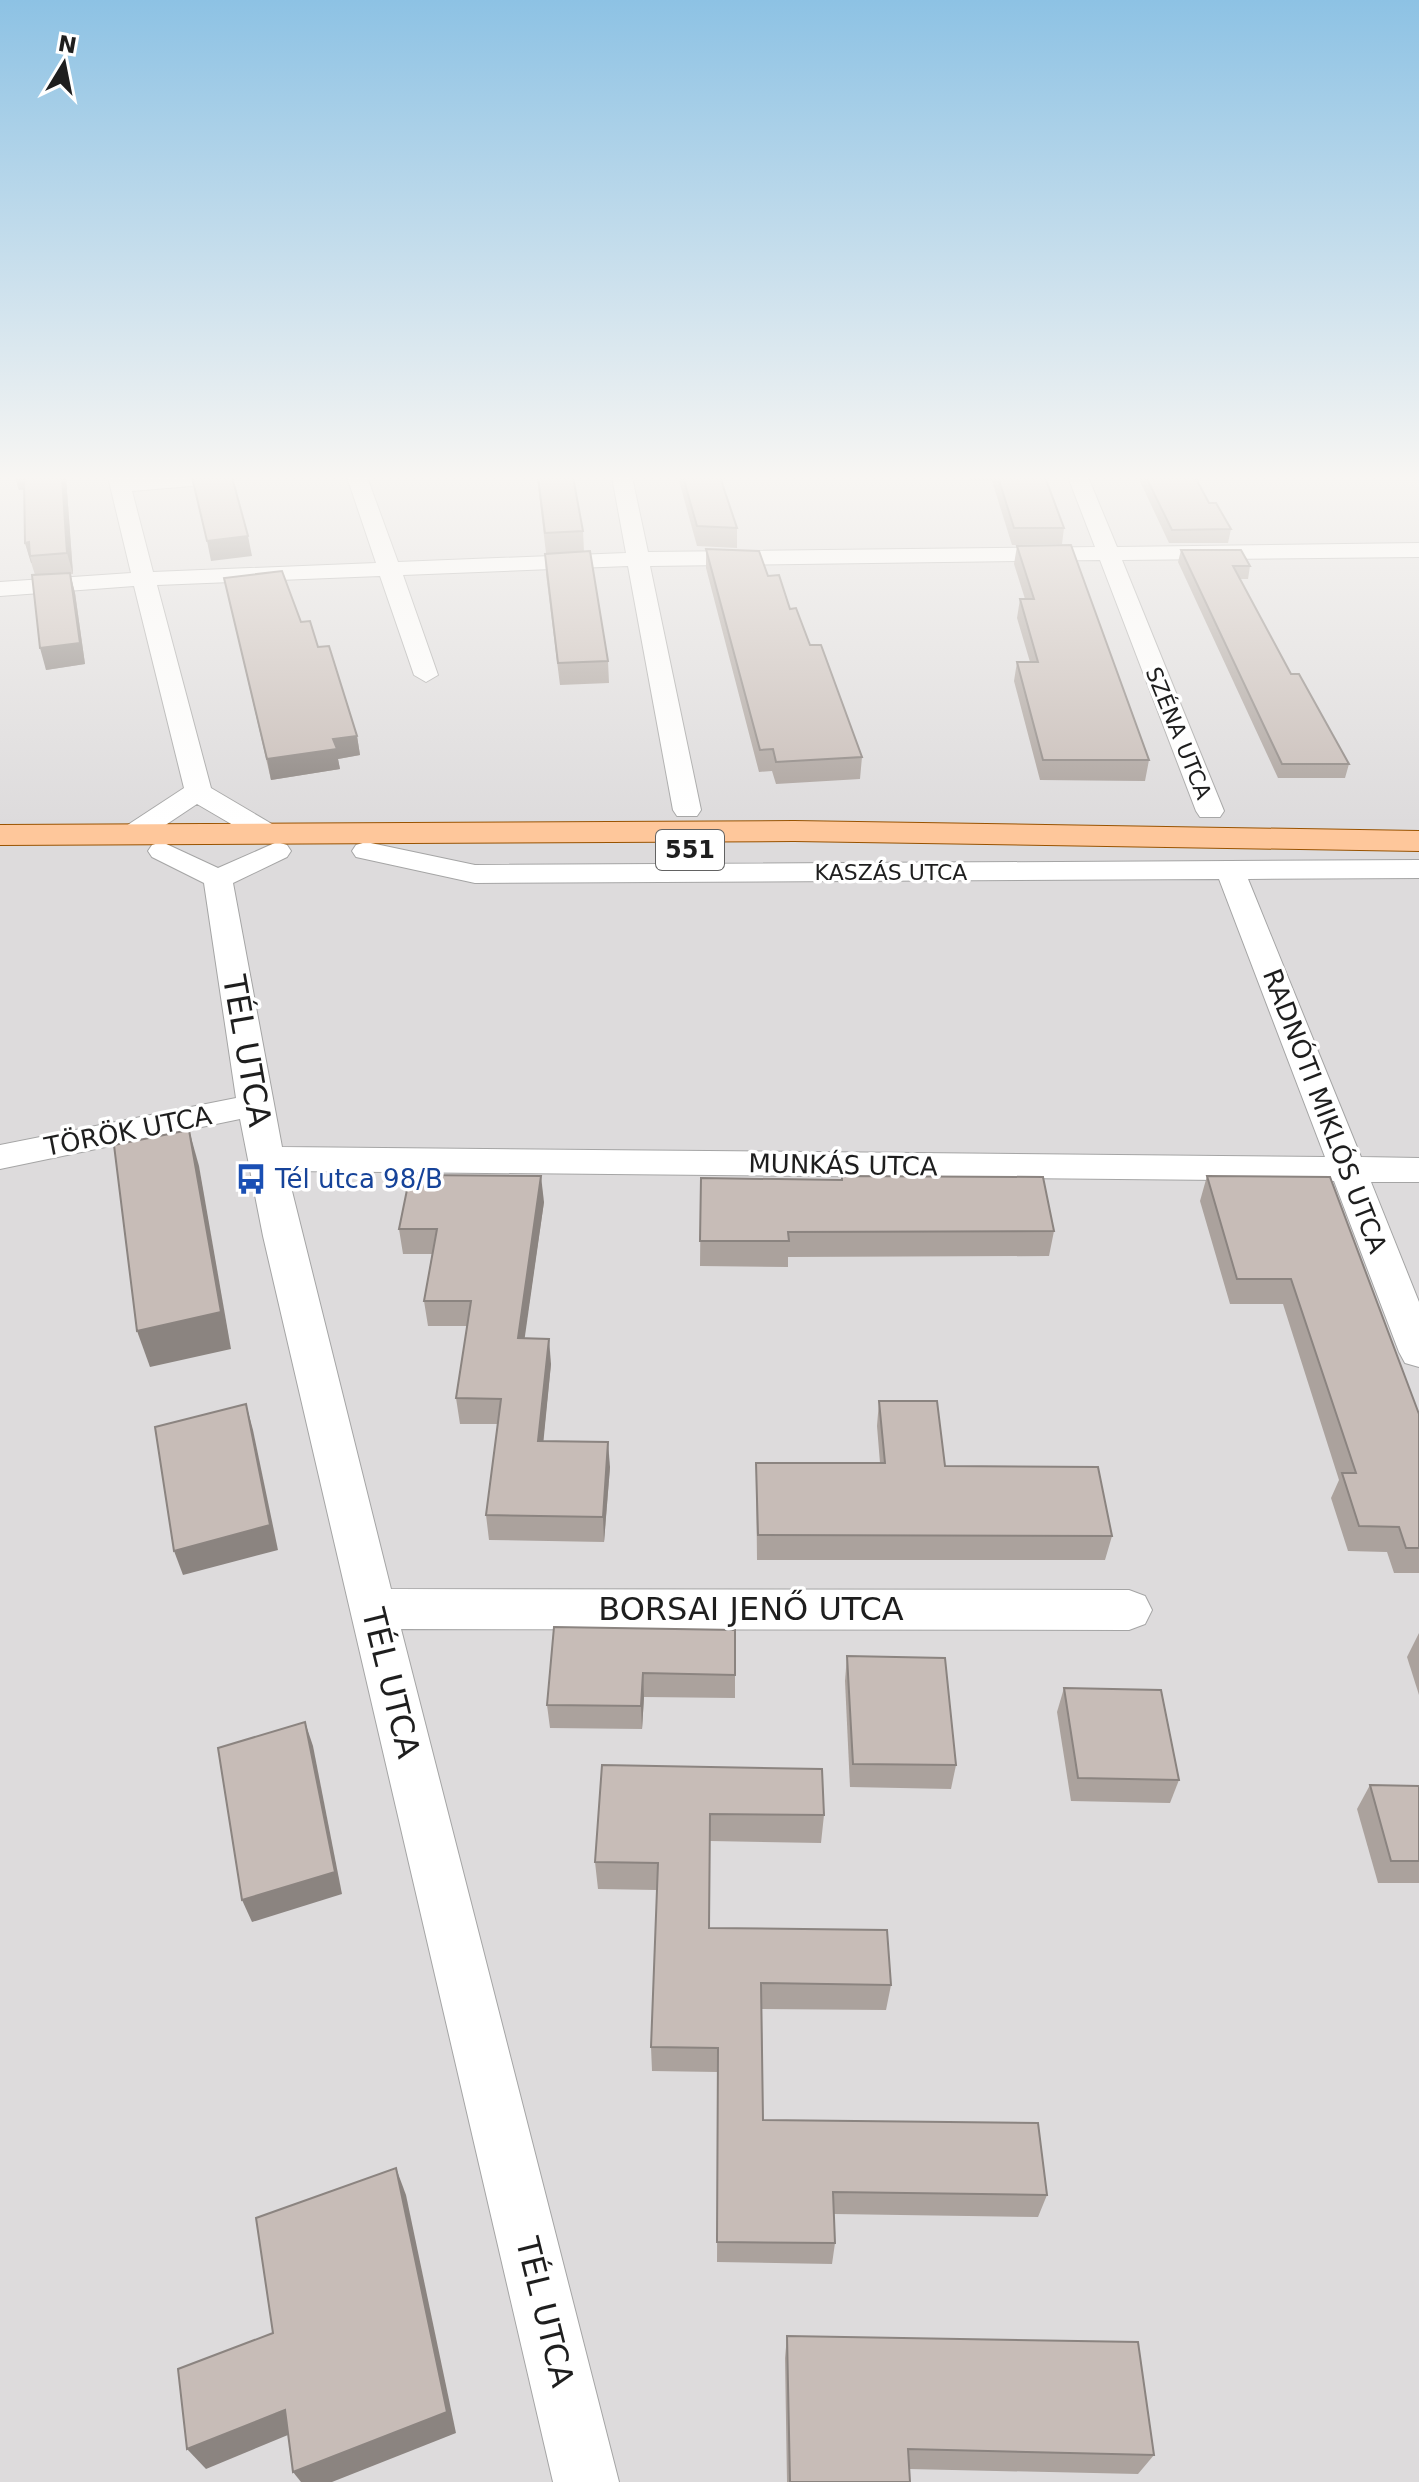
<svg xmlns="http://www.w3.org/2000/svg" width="1419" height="2482" font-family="'DejaVu Sans',sans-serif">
<rect width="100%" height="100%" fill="#f0eae4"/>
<rect fill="#dddbdc" x="0" y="477" width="1419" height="2005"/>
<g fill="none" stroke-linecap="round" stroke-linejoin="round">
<defs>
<g id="minor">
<path d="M108,477H237L227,483L132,491L153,572L376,563L347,477H367L398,562L626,553L612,477H632L648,552L1095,547L1068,477H1088L1117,547L1419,543V557L1122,560L1224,811L1220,817H1200L1196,811L1100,560L650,566L701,810L697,816H677L673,810L628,566L403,575L438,675L426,682L414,675L380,576L157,585L211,788L277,827L281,833L277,839H257L197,804L143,840H123L119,834L123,828L184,788L134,586L0,596V582L131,573Z"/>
<path d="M162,842L218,868L277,842L287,845L291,851L287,857L233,883L282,1147L1325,1157L1219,879L475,883L356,857L352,851L356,845L366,842L475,865L1419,860V878L1248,879L1361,1157L1419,1158V1182H1371L1419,1302V1367L1405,1363L1399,1352L1334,1181L287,1171L391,1589L1129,1590L1145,1596L1152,1610L1145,1624L1129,1630L401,1629L619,2482H553L263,1236L240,1119L0,1169V1145L236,1098L204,883L152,857L148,851L152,845Z"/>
</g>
<path id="primary" d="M794,821L1419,831V851L794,841L0,845V825Z"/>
</defs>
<use href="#minor" stroke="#a5a5a5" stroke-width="2"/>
<use href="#primary" stroke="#995300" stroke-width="2"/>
<use href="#minor" fill="#fff" fill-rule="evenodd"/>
<use href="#primary" fill="#fec79b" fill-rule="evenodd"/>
</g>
<g fill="#aba29d">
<path d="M15,477H66L73,574H70L75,593L85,664L46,670L35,575L25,543L24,489L19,490Z"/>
<path d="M537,477H573L583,531L584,552L608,661L609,683L560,685L546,574L545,554L546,553Z"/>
<path d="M678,477H720L737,528V548L697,546Z"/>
<path d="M967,477H1045L1064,528L1062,544L1012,545L992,481H968Z"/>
<path d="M1138,477H1195L1209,503L1231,529L1228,543H1169Z"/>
<path d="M1017,546L1149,760L1145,781L1040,780L1014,681L1017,662H1030L1017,618L1020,599H1025L1014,564Z"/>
<path d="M706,549L768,576L790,609L810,645L862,757L860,779L776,784L772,771L759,772L706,568Z"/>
<path d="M1181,550L1250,566L1248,579H1240L1291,674L1349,764L1345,778H1278L1178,562Z"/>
<path d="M224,578L301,622L318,647L357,736L360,755L338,759L340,769L271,780Z"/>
<path d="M1207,1176L1419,1414V1573H1394L1387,1552L1348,1551L1331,1498L1339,1480L1283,1304H1230L1200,1201Z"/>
<path d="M701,1178L1054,1231L1049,1256L788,1257V1267L700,1266Z"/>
<path d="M544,1202L524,1338L551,1364L543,1441L610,1467L604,1542L489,1540L486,1515L498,1424H460L456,1398L467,1326H428L424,1301L432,1254H403L399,1229Z"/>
<path d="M879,1401L945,1466L1112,1536L1105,1560H757L756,1463H880L877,1426Z"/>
<path d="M735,1630V1698L644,1697L642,1729L550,1728L547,1705Z"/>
<path d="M1419,1633V1695L1407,1657Z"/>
<path d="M847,1656L956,1765L951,1789L850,1787L845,1681Z"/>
<path d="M1064,1688L1179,1780L1170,1803L1071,1801L1057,1712Z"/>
<path d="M602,1765L824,1815L821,1843L710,1841L709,1928L891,1985L886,2010L762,2009L763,2120L1047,2195L1038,2217L834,2214L835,2243L832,2264L717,2262L718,2072L652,2071L651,2047L657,1890L598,1889L595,1862Z"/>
<path d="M1370,1785L1419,1786V1883H1378L1357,1809Z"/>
<path d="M787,2336L1154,2455L1138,2474L909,2469L910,2482H787L785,2358Z"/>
</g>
<g fill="#8b8480">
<path d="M15,477H25L29,489L19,490Z"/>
<path d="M62,477H66L73,574L67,553Z"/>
<path d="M248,536L252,556L211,561L207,541Z"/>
<path d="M29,542L30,556L32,563H31L25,543Z"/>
<path d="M70,573L75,593L85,664L46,670L40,648Z"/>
<path d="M357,736L360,755L338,759L340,769L271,780L267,759L333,739Z"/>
<path d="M189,1130L199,1166L231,1349L150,1367L137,1331Z"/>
<path d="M541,1176L544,1202L521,1364L518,1338Z"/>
<path d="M549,1339L551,1364L541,1466L538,1441Z"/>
<path d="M246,1404L253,1430L278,1550L183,1575L174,1551Z"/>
<path d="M608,1442L610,1467L604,1542L603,1517Z"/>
<path d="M643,1673L644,1697L642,1729L641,1706Z"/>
<path d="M305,1722L313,1746L342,1894L252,1922L242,1900Z"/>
<path d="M396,2168L406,2195L456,2433L332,2482H301L293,2472Z"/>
<path d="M285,2410L300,2430L206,2469L187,2449Z"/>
</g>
<g fill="#c7bcb7" stroke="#8b8480" stroke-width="2">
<path d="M24,477H62L67,553L30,556L29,542L25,543Z"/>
<path d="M192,477H232L248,536L207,541Z"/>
<path d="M538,477H573L583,531L545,533Z"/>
<path d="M683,477H720L737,528L697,526Z"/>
<path d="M998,477H1045L1064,528H1014Z"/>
<path d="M1146,477H1195L1209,503H1216L1231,529L1172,530Z"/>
<path d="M1071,545L1149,760H1043L1017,662H1038L1020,599H1034L1017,546Z"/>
<path d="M706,549L759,551L768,576L779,575L790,609L796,608L810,645H821L862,757L776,762L773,749L760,750Z"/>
<path d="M1181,550H1241L1250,566H1233L1291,674H1299L1349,764H1282Z"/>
<path d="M590,551L608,661L558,663L545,554Z"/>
<path d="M282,571L301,622L310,621L318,647L329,646L357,736L333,739L337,749L267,759L224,578Z"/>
<path d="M70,573L80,643L40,648L32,575Z"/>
<path d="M189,1130L221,1312L137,1331L114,1145Z"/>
<path d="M410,1175L541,1176L518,1338L549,1339L538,1441L608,1442L603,1517L486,1515L501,1399L456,1398L471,1301H424L437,1229H399Z"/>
<path d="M842,1176L1043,1177L1054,1231L788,1232L789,1241H700L701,1178L842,1180Z"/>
<path d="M1207,1176L1330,1177L1419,1414V1548H1406L1399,1527L1359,1526L1342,1473H1356L1291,1279H1237Z"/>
<path d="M879,1401H937L945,1466L1098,1467L1112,1536L758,1535L756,1463H885Z"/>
<path d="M246,1404L270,1525L174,1551L155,1427Z"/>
<path d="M554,1627L735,1630V1675L643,1673L641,1706L547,1705Z"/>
<path d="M847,1656L945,1658L956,1765L853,1764Z"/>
<path d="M1064,1688L1161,1690L1179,1780L1078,1778Z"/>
<path d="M305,1722L335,1872L242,1900L218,1748Z"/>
<path d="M602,1765L822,1769L824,1815L710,1814L709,1928L887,1930L891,1985L761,1983L763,2120L1038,2123L1047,2195L833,2192L835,2243L717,2242L718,2048L651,2047L658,1863L595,1862Z"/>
<path d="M1370,1785L1419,1786V1861H1391Z"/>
<path d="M396,2168L447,2412L293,2472L285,2410L187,2449L178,2369L273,2333L256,2218Z"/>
<path d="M787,2336L1138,2342L1154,2455L908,2449L910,2482H790Z"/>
</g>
<linearGradient id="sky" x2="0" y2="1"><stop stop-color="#8dc2e4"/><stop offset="0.58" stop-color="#f8f6f3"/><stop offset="1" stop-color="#f8f6f3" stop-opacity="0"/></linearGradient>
<rect width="1419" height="824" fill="url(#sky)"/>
<defs>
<symbol id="bus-bare" viewBox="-9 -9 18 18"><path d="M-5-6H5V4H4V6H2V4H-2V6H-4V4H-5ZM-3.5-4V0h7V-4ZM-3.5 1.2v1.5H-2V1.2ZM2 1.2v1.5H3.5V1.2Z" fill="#1a4fb4" stroke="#fff" stroke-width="2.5" paint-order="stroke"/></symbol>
</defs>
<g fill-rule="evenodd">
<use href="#bus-bare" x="229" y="1157" width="44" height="44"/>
</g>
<g text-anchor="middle" stroke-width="7" stroke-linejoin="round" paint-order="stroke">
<g font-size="22" fill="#1e1e1e" stroke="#fff">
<text transform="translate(1179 733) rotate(68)" y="8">SZÉNA UTCA</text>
<text x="891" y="880">KASZÁS UTCA</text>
</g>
<rect fill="#fff" stroke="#626262" stroke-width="2" x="656" y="830" width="68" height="40" rx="6"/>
<g font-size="24" font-weight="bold" fill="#1e1e1e">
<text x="690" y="858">551</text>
</g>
<g font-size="26" fill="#1e1e1e" stroke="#fff">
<text transform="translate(1325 1111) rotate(69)" y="9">RADNÓTI MIKLÓS UTCA</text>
<text transform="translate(128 1131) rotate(-11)" y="9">TÖRÖK UTCA</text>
<text transform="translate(843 1165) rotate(1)" y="9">MUNKÁS UTCA</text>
</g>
<g font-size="26" fill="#164399" stroke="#fff" text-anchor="start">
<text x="275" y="1188">Tél utca 98/B</text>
</g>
<g font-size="32" fill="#1e1e1e" stroke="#fff">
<text transform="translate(247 1051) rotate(80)" y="11">TÉL UTCA</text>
<text x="751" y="1620">BORSAI JENŐ UTCA</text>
<text transform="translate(391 1683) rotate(76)" y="11">TÉL UTCA</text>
<text transform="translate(545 2312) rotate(76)" y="11">TÉL UTCA</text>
</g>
</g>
<g transform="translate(64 64) rotate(10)" stroke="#ffffff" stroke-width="6" paint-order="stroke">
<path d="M0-6L14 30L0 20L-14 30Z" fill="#1e1e1e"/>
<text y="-12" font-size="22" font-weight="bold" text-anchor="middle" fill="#1e1e1e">N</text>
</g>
</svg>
